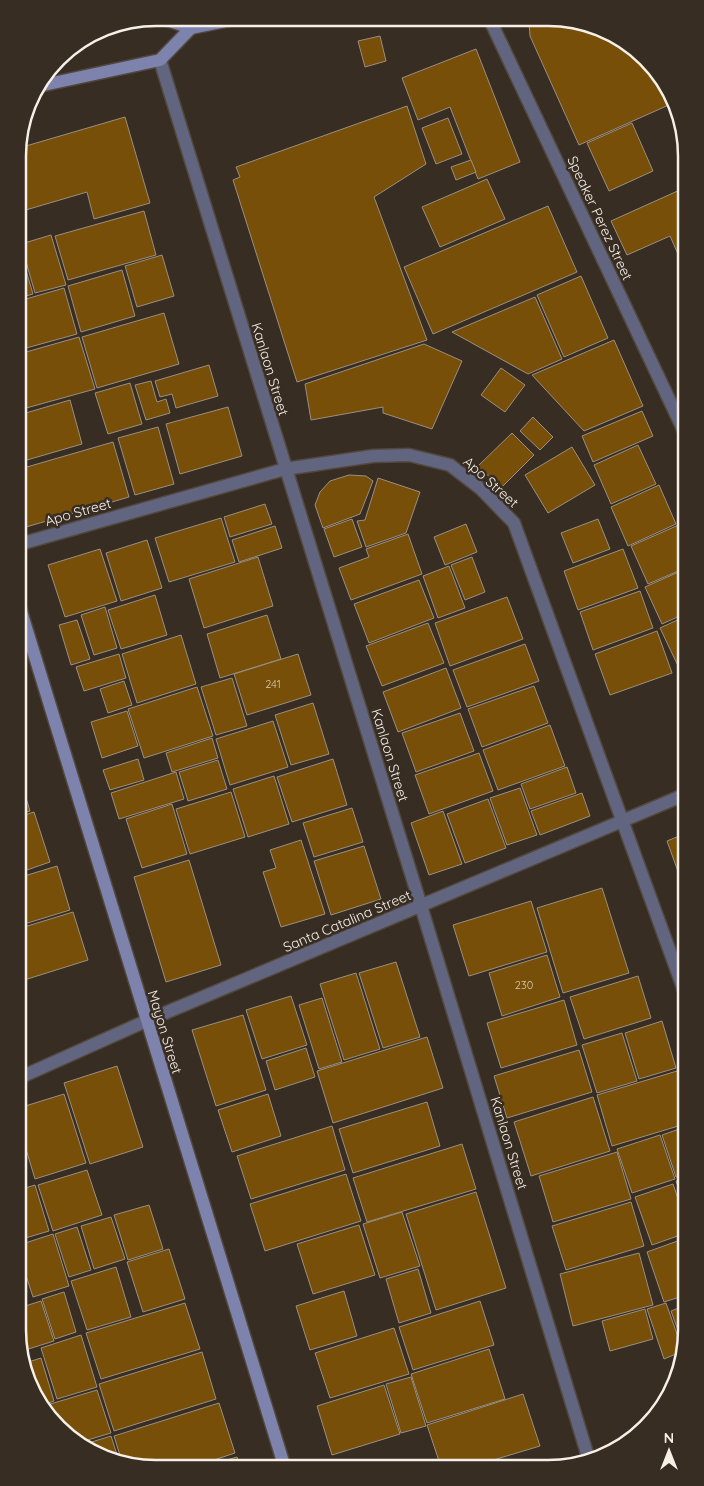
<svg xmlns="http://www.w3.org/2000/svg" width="704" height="1486" font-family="Quicksand,sans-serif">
<rect width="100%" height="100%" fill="#372d22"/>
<g fill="#774f08" stroke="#9a8f81">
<path d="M531,20H574L639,52L671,104L579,145L530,36L529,23Z"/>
<path d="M380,36L386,61L365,67L358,41Z"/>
<path d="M476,49L520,162L478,179L450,107L418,120L402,78Z"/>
<path d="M407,106L426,164L374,197L427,340L297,382L233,180L240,177L236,167Z"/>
<path d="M125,117L150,203L94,219L87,192L19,212V148Z"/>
<path d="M448,118L462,154L436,164L422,128Z"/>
<path d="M632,123L653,171L609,191L587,143Z"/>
<path d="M471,160L476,172L456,180L451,167Z"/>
<path d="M487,179L505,219L440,247L422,207Z"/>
<path d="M682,189V263L670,236L627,255L611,221Z"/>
<path d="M548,206L577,272L433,334L404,267Z"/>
<path d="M144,211L156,255L68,280L55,236Z"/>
<path d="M51,235L66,285L35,293L21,244Z"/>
<path d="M19,247L33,294L19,298Z"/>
<path d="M162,255L174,296L137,307L125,266Z"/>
<path d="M122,270L135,316L81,332L68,286Z"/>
<path d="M581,276L608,338L564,357L537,295Z"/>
<path d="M64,288L77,334L19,350V301Z"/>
<path d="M535,297L562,359L528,374L452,332Z"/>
<path d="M164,313L179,364L97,388L82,337Z"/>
<path d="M79,337L95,389L19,410V354Z"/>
<path d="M614,340L643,406L584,431L532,375Z"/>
<path d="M424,344L462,361L432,429L383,413V407L311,420L305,384Z"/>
<path d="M209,365L218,396L176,408L172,394L160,397L155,381Z"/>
<path d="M501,368L525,385L505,412L481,395Z"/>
<path d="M151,381L157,402L166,399L170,413L146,420L135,385Z"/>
<path d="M130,383L142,424L108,434L95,393Z"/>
<path d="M70,400L82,444L20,462L19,415Z"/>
<path d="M228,407L242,456L180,474L166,424Z"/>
<path d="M642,411L653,436L593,462L582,436Z"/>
<path d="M533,417L553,437L540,450L520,431Z"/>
<path d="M158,427L174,484L135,495L118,438Z"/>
<path d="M512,433L534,455L501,488L478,466Z"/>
<path d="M113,442L129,497L26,527L20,507V469Z"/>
<path d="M638,445L656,484L611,504L594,465Z"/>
<path d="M572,447L595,485L548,513L525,475Z"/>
<path d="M349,475L366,476L373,481L360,514L323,528L315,505L320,492L330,481Z"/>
<path d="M378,478L420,492L406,533L366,547L357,521L365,520Z"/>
<path d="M659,485L676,524L628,546L611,507Z"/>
<path d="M265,504L272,524L230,537L224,517Z"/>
<path d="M221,518L235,562L169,582L155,538Z"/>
<path d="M352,519L362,547L334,557L324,529Z"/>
<path d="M598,519L610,549L573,563L561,533Z"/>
<path d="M683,523V569L648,584L631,546Z"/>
<path d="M466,524L477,552L445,565L434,537Z"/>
<path d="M275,526L282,548L239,562L232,540Z"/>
<path d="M408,534L422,574L351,600L339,568L369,557L366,549Z"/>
<path d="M147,540L162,588L121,601L106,553Z"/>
<path d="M100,549L117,601L65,617L48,565Z"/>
<path d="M623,549L638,588L578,610L564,571Z"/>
<path d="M258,557L273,606L204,628L189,579Z"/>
<path d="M472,557L485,592L465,600L451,565Z"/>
<path d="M449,566L465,608L438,618L423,576Z"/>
<path d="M683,570L684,614L662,624L645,587Z"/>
<path d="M419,580L434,618L369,643L354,604Z"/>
<path d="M640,591L653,628L593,650L580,612Z"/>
<path d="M155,595L167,635L121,649L108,610Z"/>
<path d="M507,597L523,639L450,666L435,623Z"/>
<path d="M105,607L117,648L94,655L81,615Z"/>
<path d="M267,615L281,659L220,678L207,634Z"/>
<path d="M684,617V668L680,670L660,628Z"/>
<path d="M77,620L90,659L71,665L59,625Z"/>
<path d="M428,623L444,663L382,686L366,646Z"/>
<path d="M657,631L672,673L610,695L595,654Z"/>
<path d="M181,635L196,684L137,703L122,654Z"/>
<path d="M525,644L539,681L467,707L453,670Z"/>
<path d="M119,654L126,678L84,691L76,667Z"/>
<path d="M298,654L311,695L247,715L234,674Z"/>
<path d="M446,668L461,708L398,732L383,692Z"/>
<path d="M684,672V689L678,675Z"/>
<path d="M232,678L247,726L216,735L201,687Z"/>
<path d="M124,681L132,705L108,713L100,689Z"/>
<path d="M534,686L548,723L482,747L468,709Z"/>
<path d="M197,687L213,736L144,758L128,709Z"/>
<path d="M313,703L329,754L291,765L275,715Z"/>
<path d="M127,711L138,746L102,758L91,722Z"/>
<path d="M460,713L474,751L416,772L402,733Z"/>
<path d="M273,721L288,767L230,785L216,739Z"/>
<path d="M550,725L565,766L498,790L483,750Z"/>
<path d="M212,738L218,758L172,772L166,753Z"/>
<path d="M479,753L493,791L429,814L415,775Z"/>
<path d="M138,759L144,780L110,790L103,770Z"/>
<path d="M333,759L347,805L292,822L277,777Z"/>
<path d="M218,760L227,789L188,801L179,772Z"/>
<path d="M567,767L576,793L530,809L521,784Z"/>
<path d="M176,772L184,799L119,819L111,793Z"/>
<path d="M274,776L289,824L248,837L233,789Z"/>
<path d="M23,788L30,811L21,814V789Z"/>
<path d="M520,788L537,835L507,845L490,798Z"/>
<path d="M231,792L245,837L190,854L176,809Z"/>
<path d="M582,793L590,816L540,835L531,811Z"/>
<path d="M488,799L506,848L465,863L447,814Z"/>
<path d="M172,804L187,854L142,868L126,819Z"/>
<path d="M352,808L363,842L314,857L303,823Z"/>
<path d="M443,811L462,864L429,875L411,823Z"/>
<path d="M34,812L50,862L21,872V816Z"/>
<path d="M684,834V875L680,877L667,841Z"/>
<path d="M301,840L325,914L281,927L263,872L276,868L270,850Z"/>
<path d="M364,846L381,899L331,915L314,861Z"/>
<path d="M189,860L221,965L166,982L134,877Z"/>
<path d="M57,866L70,910L21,925V877Z"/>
<path d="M602,888L629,973L563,993L537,908Z"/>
<path d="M531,901L547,952L469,976L453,925Z"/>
<path d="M73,912L88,960L21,981V928Z"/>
<path d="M547,955L560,997L502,1016L489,973Z"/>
<path d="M396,962L420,1037L383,1048L359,973Z"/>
<path d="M356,973L380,1049L344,1060L320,984Z"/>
<path d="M638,976L651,1018L584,1039L570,997Z"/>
<path d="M291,996L307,1045L262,1059L246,1010Z"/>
<path d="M322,998L342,1062L319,1069L299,1005Z"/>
<path d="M564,1000L577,1045L501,1068L487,1023Z"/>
<path d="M243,1015L266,1090L216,1106L192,1030Z"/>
<path d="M662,1021L676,1068L639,1079L625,1033Z"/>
<path d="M622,1033L637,1081L597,1093L582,1045Z"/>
<path d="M427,1037L443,1088L333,1123L317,1071Z"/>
<path d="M306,1048L315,1077L275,1090L266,1061Z"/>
<path d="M579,1050L592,1092L507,1118L494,1076Z"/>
<path d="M117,1066L143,1147L90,1164L64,1083Z"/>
<path d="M677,1071L685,1096V1124L612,1146L597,1095Z"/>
<path d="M64,1094L86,1163L35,1179L22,1136V1107Z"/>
<path d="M268,1094L281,1136L232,1152L218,1110Z"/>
<path d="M593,1097L610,1151L531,1176L514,1122Z"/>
<path d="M427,1102L440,1146L353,1173L339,1129Z"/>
<path d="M332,1126L345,1170L251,1199L237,1156Z"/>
<path d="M685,1127L686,1174L676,1177L662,1135Z"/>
<path d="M660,1135L675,1179L632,1193L617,1149Z"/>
<path d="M462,1144L476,1189L367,1222L353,1178Z"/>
<path d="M617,1152L631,1199L553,1222L539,1176Z"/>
<path d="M87,1170L102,1215L53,1231L38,1185Z"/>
<path d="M346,1174L361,1221L265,1251L250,1204Z"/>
<path d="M686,1178V1210L676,1181Z"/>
<path d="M673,1184L686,1222V1233L652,1245L635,1197Z"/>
<path d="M35,1185L49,1231L22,1239V1189Z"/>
<path d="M476,1192L506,1288L436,1310L406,1214Z"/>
<path d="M631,1202L644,1246L566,1270L552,1226Z"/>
<path d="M149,1205L163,1249L128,1260L114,1215Z"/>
<path d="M402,1212L420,1266L380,1278L363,1224Z"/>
<path d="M111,1217L125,1259L94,1269L81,1226Z"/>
<path d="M359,1225L375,1275L313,1294L297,1244Z"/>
<path d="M77,1227L91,1270L69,1277L55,1234Z"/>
<path d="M53,1234L69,1286L33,1297L22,1263V1244Z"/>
<path d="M686,1238V1295L664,1302L647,1252Z"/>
<path d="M169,1249L185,1299L143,1312L127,1262Z"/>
<path d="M639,1253L653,1305L573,1326L560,1274Z"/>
<path d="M116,1267L131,1317L87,1330L71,1281Z"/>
<path d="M418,1269L431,1313L399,1323L386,1279Z"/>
<path d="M22,1276L27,1292L22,1294Z"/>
<path d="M344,1291L357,1336L310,1350L296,1306Z"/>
<path d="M64,1292L76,1332L55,1339L42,1299Z"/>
<path d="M41,1301L54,1341L22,1351V1307Z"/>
<path d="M480,1301L494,1345L413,1370L399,1327Z"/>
<path d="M185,1303L200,1349L101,1379L86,1333Z"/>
<path d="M666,1303L683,1351L664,1359L647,1309Z"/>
<path d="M686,1305V1339L684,1347L671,1311Z"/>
<path d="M645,1309L653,1339L610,1351L602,1321Z"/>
<path d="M394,1328L409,1374L330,1398L315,1353Z"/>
<path d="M81,1335L97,1387L57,1399L41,1348Z"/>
<path d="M489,1349L505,1399L427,1423L411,1374Z"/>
<path d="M202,1352L216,1399L114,1431L99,1384Z"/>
<path d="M41,1358L54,1401L46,1404L22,1366V1364Z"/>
<path d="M411,1377L426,1426L401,1433L386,1384Z"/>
<path d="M384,1385L400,1434L332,1455L317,1406Z"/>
<path d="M97,1390L111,1433L81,1442L65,1434L47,1405Z"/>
<path d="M523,1394L540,1446L480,1464H440L427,1425Z"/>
<path d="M219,1403L235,1453L196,1466H130L122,1462L114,1436Z"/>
<path d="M111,1436L119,1461L85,1444Z"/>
<path d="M237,1457L240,1465H209Z"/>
</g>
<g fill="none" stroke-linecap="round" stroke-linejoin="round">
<defs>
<g id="minor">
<path d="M490,20L683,429"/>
<path d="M160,60L421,906L589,1460"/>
<path d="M20,544L285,469L373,456L409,455L450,465L481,489L514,523L685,993"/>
<path d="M21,1077L146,1021L684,795"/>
</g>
<g id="secondary">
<path d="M161,18L191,28L240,18"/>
<path d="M39,86L160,60L191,28"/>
<path d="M20,608L284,1465"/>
</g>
</defs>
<use href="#minor" stroke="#52483e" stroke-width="15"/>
<use href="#secondary" stroke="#52483e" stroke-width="15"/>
<use href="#minor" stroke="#616580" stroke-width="12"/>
<use href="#secondary" stroke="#7d83ad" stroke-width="12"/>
</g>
<g text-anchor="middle" stroke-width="5" stroke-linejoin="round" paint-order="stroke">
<g font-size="11" fill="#d6c8b1">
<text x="273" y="688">241</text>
<text x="524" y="989">230</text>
</g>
<g font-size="14" fill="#f6f0e9" stroke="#372d22">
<text transform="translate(600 218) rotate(65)" y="5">Speaker Perez Street</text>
<text transform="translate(270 369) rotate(73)" y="5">Kanlaon Street</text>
<text transform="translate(491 482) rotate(42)" y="5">Apo Street</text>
<text transform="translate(78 512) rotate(-16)" y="5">Apo Street</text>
<text transform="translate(390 755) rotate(73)" y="5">Kanlaon Street</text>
<text transform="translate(347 921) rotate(-23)" y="5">Santa Catalina Street</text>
<text transform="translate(165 1032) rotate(73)" y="5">Mayon Street</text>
<text transform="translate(509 1143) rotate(73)" y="5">Kanlaon Street</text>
</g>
</g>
<path d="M0 0H704V1486H0ZM156 26H548A130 130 0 0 1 678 156V1330A130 130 0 0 1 548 1460H156A130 130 0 0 1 26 1330V156A130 130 0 0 1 156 26Z" fill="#372d22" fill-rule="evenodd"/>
<path fill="none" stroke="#f6f0e9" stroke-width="2.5" d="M156 26H548A130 130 0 0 1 678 156V1330A130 130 0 0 1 548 1460H156A130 130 0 0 1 26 1330V156A130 130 0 0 1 156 26Z"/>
<g transform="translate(669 1451)" stroke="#372d22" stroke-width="4" paint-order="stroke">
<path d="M0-4L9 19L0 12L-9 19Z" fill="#f6f0e9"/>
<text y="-8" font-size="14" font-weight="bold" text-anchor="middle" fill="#f6f0e9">N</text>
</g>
</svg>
